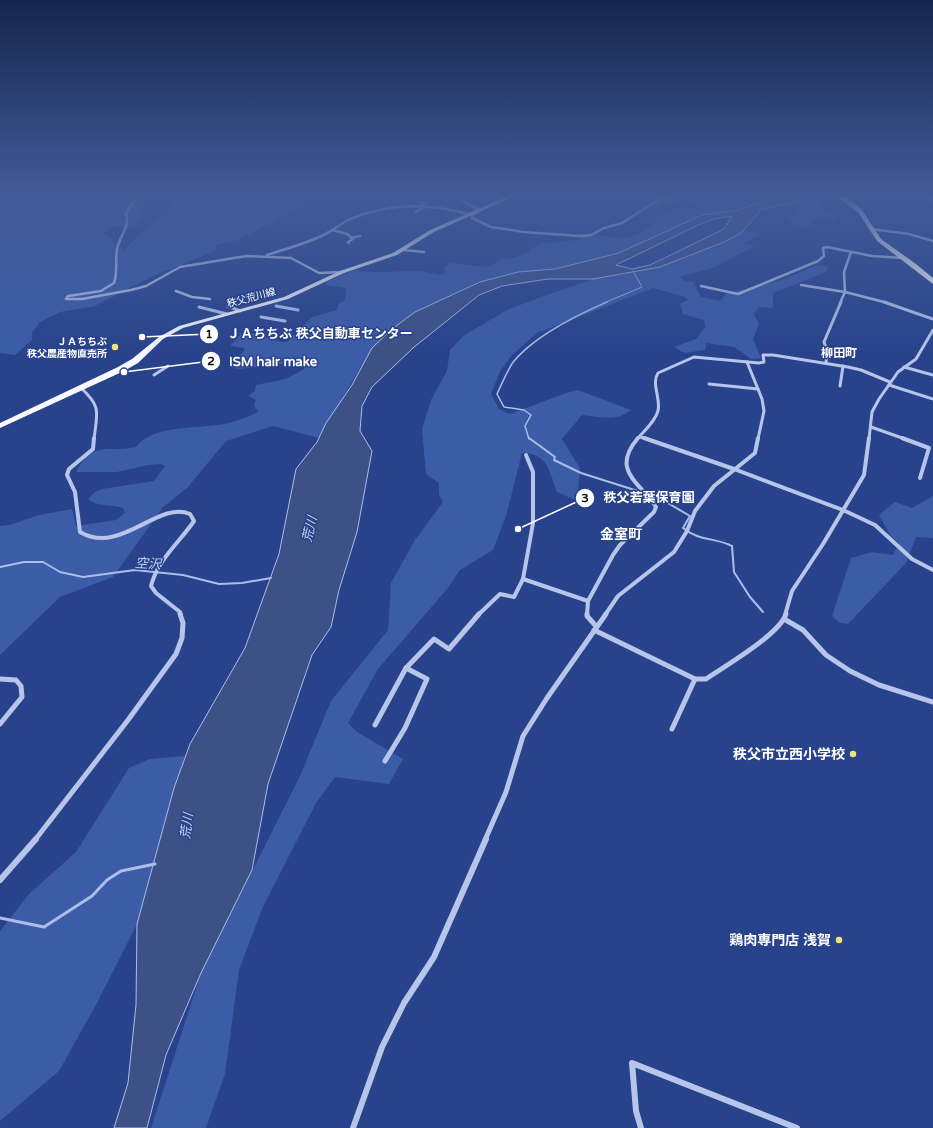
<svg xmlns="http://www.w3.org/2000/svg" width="933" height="1128" font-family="'Varela Round','Noto Sans JP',sans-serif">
<rect width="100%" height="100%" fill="#28438b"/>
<g fill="#3c5ca7">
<path d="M0,196H152L146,200L140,212L144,214L137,226L122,229L117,225L103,233L112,238V242L124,250L150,225L171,209V196H297L311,201L240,239L216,245L215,251L155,275L95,306L60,312L40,322L32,333V340L15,355L0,353Z"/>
<path d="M660,196H692L700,199L762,196L755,201L727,211L702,215L619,253L555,269L518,272L372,348L319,438L273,426L226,441L187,488L163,507L113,577L60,597L0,655V526L10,525L39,515L72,509L76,526L116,520L125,513L123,508C111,504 97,507 88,499L95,492L102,489L154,481L165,466L161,464L148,465L117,472H76C93,440 107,453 136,447C149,428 187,428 208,426C225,425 243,420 258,412L254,405L256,400L248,396L255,391L256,385L286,379L304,369L306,365L296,362L240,369L233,368L232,363L245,350L244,348L230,346L241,334C257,330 270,342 287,342L312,317L337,310L338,304L345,300L346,288L325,285L328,281L354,270L370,272L420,271L440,275L446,273L444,269L450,262L466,265L488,267L502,259L513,258L530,252V249L544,243L578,240C593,228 609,240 624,238C637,237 648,228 658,221L656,218L658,215L676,208L701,210L700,206C678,194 665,212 643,205Z"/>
<path d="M802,196H820L819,205L821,209L837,216L836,221L819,217L806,228L796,225L788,219L800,207L795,202Z"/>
<path d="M751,231L761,234L745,243L754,246L713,268L679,277L685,281L693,282L701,297L720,301L726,294L781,280L818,265L828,267L826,272L773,293V308L759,307L754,314L759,324L753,339L761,358L751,359L734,347L706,343L705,350L684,353L674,347L696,339L705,328L704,320L683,314L680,304L688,300L685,297L653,288L537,333L512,355L500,371L491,394L499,409L510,414L566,393L578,390L631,410C616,422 601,417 582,415L562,439L580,468L578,490L575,500L557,492C549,471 548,453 522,453L506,516L493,550L460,570L447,589L378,669L348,723L357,732L403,759L389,784L335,777L316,803L262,909L239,970L225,1074L206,1128H151L201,973L300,776L331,701L388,630L391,583L415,540L443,502L439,494V483L426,474L422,429L431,400L447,371L450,350L463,336L507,310L544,296L593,279L660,267L716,245L742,232Z"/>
<path d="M933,496V538L916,537L906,563L848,624L840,623L832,616L851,558L872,552L893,555L899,543L890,535L879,515L895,502L912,508Z"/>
<path d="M185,756L174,788L137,924L97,1003L59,1071L0,1121V931L29,894L76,852L129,768L150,759Z"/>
</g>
<path fill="#3d5186" stroke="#abbeea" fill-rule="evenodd" d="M773,196H802L795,202L762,209L742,232L724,242L660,267L593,279H548L502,286L479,295L413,348L372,387L362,406L360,431L372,451L357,532L339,590L331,627L312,655L268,784L252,870L201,973L166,1055L147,1128H114L128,1083L136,1005L137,924L174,788L190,744L245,648L279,554L296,469L317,442L326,423L352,385L372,348L392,329L415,312L480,282L518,272L555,269L619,253L702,215L734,211L762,202ZM732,216L724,229L650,265L632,269L616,265L696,226L714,219Z"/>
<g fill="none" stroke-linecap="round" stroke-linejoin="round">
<path stroke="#abbeea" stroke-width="1" d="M604,303L642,287L633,271"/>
<path stroke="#abbeea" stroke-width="1.5" d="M529,439L525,426L531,415L524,410L504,407L497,394C502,384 507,370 514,361C535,336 577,315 607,302"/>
<g stroke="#abbeea" stroke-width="2">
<path d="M529,438L555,457L554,460L581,473L644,493"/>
<path d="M648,495L666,502L690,516L683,528C701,542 714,537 732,546L734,572L750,597L763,612"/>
<path d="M0,567L24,562H43L60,572L83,577L135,570L183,575L219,584L242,583L271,578"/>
</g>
<path stroke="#abbeea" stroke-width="3" d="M0,918L44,927L92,896L107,880L121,871L155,864"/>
<g stroke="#b6c5e9" stroke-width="2.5">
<path d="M138,196L126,213C130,227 120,235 117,249C115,260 118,272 114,283L101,291L68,296L66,299H82L131,290L146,286L180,267L246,256L291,258L319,273L341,272"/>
<path d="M463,196V201L480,210"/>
<path d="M927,196L933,200"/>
<path d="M419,206L425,203L420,202"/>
<path d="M415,212L423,208"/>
<path d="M478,212L472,215V218L491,227L524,232L580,236L591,235L604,228L622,223L655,202L670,196"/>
<path d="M871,229L909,234L933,241"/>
<path d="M333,230L347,234L353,239L348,242L349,243"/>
<path d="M351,238L360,236"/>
<path d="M403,250L424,252"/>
<path d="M267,255C284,249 302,245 319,237C330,233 338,225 348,220C387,203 428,203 468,214"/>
<path d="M801,285L845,292L888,303"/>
<path d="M701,286L738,294L818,261L824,256L823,248L827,247L872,256L903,258"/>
<path d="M176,291L192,297L210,299"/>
<path d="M232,303L237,299"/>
<path d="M840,303L845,292L844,272L851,252"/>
</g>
<g stroke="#b6c5e9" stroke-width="3">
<path d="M233,302L228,306L240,311"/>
<path d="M884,302L933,319"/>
<path d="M276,306L298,310"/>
<path d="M199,307L227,314"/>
<path d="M261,317L285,321"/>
<path d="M747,362L762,399L764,411L758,439"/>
<path d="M826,363L827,351L824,342L841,302"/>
<path d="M904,367L933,375"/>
<path d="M154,375L168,366"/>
<path d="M709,384L758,389"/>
<path d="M889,385L933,399"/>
<path d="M840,386L843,366"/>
<path d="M81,388C102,407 97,413 94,439"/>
<path d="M871,427L905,439"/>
<path d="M640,437L647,439"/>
<path d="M637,439C644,431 655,422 658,411C661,398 651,384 658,373L694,357L759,363L764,362L763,355H773L848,367L861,370L890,382"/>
<path d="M869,439L872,412L879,399L898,372L916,359L933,330"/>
</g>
<g stroke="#b6c5e9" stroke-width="4">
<path d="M94,438L93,449L69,469L67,475L75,492L80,532C120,556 158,500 190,514L194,521C179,543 158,559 151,586L156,593L180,612L181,615"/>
<path d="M644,438L734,469L843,510L875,525L912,559L933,570"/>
<path d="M902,438L929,448L920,478"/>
<path d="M526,455L533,472V523L523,579L588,601"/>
<path d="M478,615L500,594L514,597L523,579"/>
<path d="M587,615L588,601L613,555L620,545L654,512L656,507C640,482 610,471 638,438"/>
<path d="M605,615L618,596L674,552L687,531L695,511L714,486L755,453L758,438"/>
<path d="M785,615L792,591L823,544L864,475L869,438"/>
</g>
<g stroke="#b6c5e9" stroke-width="5">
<path d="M587,614V616L596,626"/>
<path d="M784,619L803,630L826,655L850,671L879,685L933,702"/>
<path d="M594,630L695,679H706C725,666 780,634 786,614"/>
<path d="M0,679L16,680L21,686L22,697L0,724"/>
<path d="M375,725L406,668L434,639L449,649L479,614"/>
<path d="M672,729L695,679"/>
<path d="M385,761L405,728L427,679L406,668"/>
<path d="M35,840L128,720L176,654L182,638L183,623L180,614"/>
<path d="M485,840L506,792L523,736L547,698L606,614"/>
</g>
<g stroke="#b6c5e9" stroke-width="6">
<path d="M0,880L36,839"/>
<path d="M353,1128L382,1047L404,1003L434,957L486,839"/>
<path d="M641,1128L636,1111L632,1063L797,1128"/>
</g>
<path fill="#f9fafe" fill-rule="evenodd" d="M508,196H515L434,232L397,255L344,273L288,299L183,328L163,339L138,363L124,371L0,428V423L118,367L132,359L159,337L179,326L284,297L340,271L393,253L430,230Z"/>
<path fill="#fcfcfe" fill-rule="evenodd" d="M836,196H843L853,202L862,210L881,239L916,264L933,278V284L877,241L858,212Z"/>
</g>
<linearGradient id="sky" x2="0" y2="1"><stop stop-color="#16254c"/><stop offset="0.55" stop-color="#425b98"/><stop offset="1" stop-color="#425b98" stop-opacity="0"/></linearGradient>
<rect width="933" height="354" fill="url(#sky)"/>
<g fill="#f1e27c" stroke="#28438b" stroke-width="1.5">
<circle cx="115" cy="347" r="4"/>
<circle cx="853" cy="754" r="4"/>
<circle cx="839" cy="940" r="4"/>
</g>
<g text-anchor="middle" stroke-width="3" stroke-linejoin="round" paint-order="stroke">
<g font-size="10" fill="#fff" stroke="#28438b">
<text transform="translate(251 297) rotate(-15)" y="4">秩父荒川線</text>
</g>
<g font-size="10" font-weight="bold" fill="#fff" stroke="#28438b" text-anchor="end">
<text x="107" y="345">ＪＡちちぶ<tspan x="107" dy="12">秩父農産物直売所</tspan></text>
</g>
<g font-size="12" font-weight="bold" fill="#fff" stroke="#28438b">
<text x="839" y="357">柳田町</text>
</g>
<g font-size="13" font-style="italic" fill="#c2d0f1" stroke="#28438b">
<text transform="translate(309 529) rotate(-76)" y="5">荒川</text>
<text transform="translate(148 563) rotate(3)" y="5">空沢</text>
<text transform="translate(186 826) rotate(-83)" y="5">荒川</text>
</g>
<g font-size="14" font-weight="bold" fill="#fff" stroke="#28438b">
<text x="621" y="539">金室町</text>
</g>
<g font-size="14" font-weight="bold" fill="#fff" stroke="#28438b" text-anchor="end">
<text x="845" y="759">秩父市立西小学校</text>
<text x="831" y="945">鶏肉専門店 浅賀</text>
</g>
</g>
<path fill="none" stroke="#fff" stroke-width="1.5" d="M142 337L209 334M124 372L211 361M518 529L585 498"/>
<g fill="#fff" stroke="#28438b" stroke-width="1.5">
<circle cx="142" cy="337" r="4"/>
<circle cx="124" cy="372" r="4"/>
<circle cx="518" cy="529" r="4"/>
<circle cx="209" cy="334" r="10"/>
<circle cx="211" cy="361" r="10"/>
<circle cx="585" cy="498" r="10"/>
</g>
<g font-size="12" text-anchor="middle" font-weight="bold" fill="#111">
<text x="209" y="338">1</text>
<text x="211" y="365">2</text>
<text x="585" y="502">3</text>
</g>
<g font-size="13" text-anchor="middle" font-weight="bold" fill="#fff" stroke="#28438b" stroke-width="3" stroke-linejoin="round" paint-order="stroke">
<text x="320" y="338">ＪＡちちぶ 秩父自動車センター</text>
<text x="273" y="366">ISM hair make</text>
<text x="649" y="502">秩父若葉保育園</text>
</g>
</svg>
